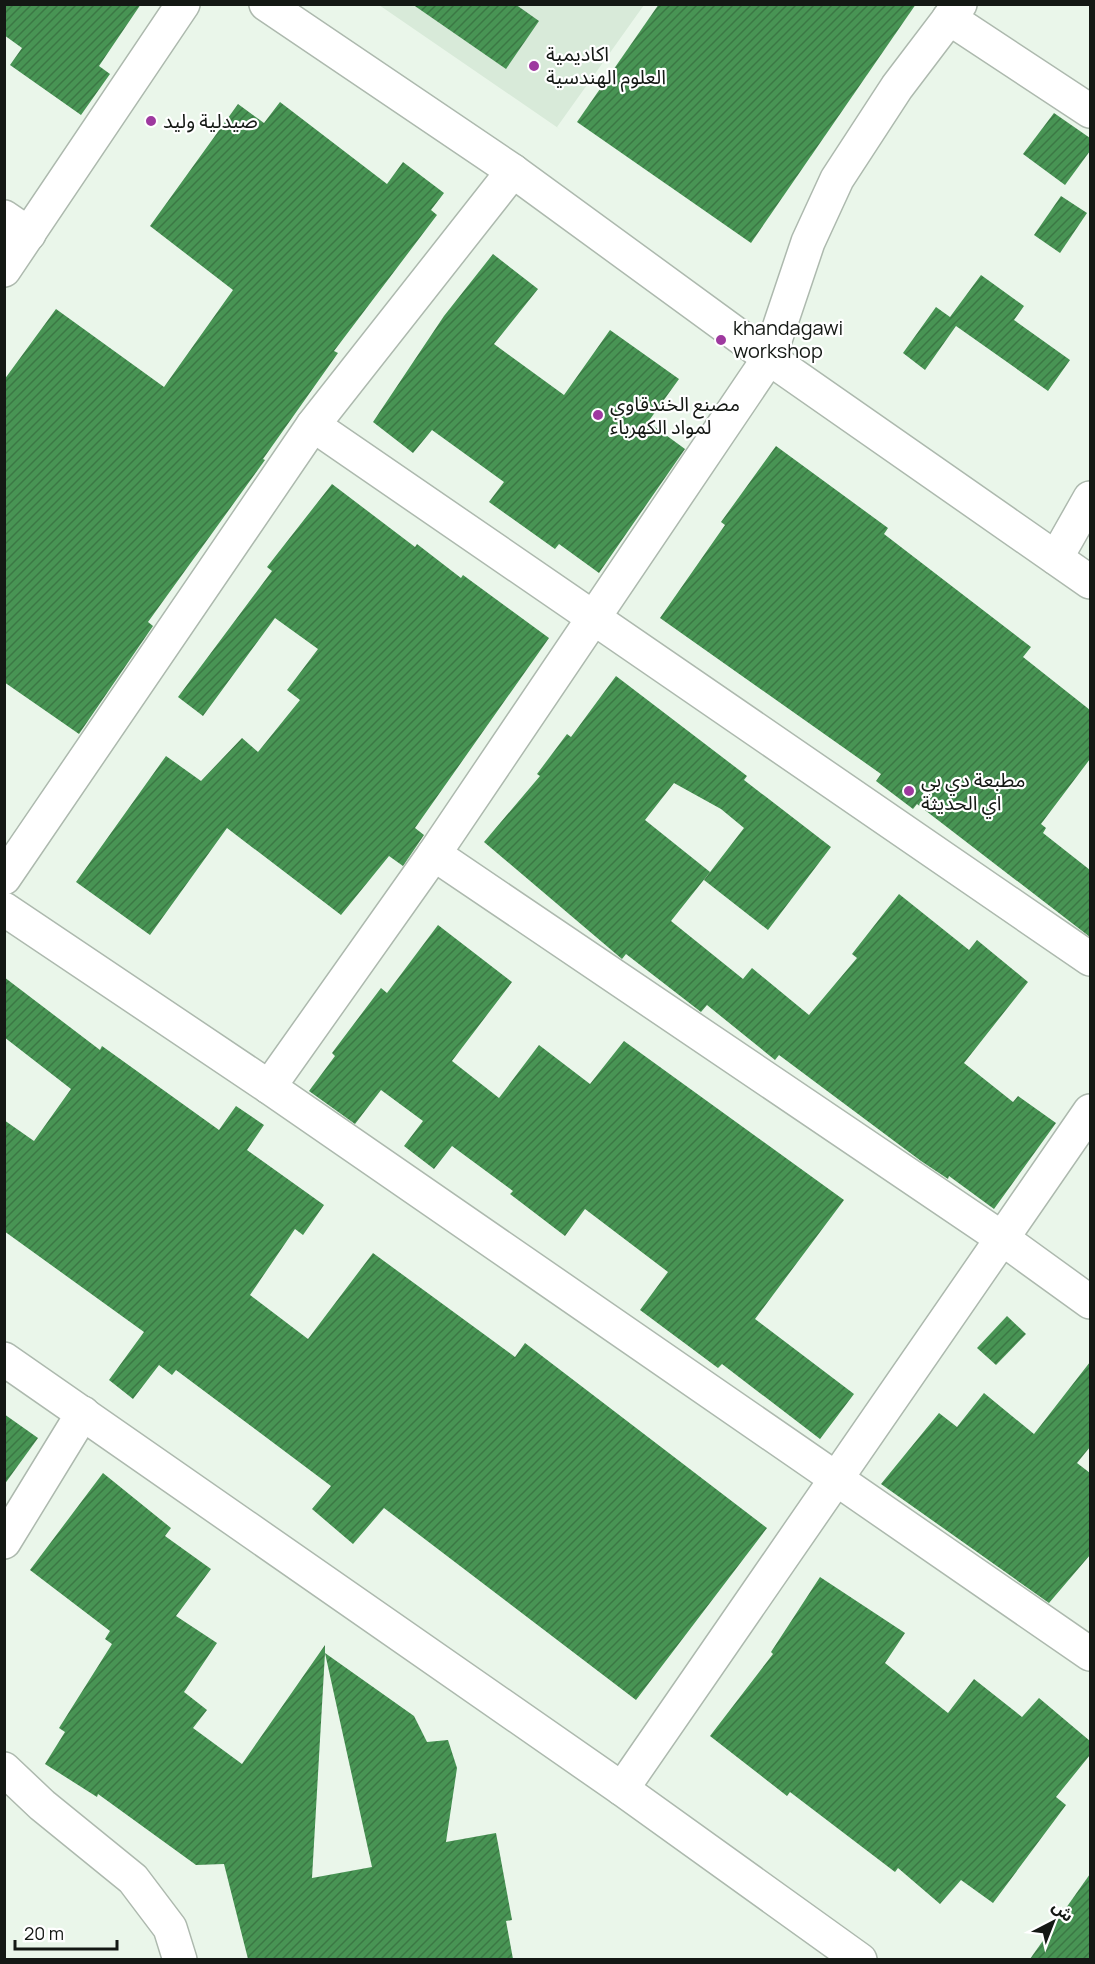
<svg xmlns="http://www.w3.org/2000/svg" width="1095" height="1964" font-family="Manrope,'Noto Sans Arabic',sans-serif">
<defs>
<pattern id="building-hatch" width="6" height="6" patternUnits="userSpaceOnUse" patternTransform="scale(1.5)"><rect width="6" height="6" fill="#489454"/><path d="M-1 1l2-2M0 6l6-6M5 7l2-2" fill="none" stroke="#3b7844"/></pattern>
</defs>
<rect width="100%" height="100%" fill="#eaf6ea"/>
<path fill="#d8ead9" d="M379,5H644L557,127L561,130Z"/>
<g fill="url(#building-hatch)" fill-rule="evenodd">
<path d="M4,4H141L99,66L110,74L81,115L10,65L22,48L4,35Z"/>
<path d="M412,4H515L539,21L506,69Z"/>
<path d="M659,4H916L751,243L577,122Z"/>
<path d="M280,102L387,184L403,162L444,193L431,210L437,215L334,351L338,353L263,459L265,460L148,622L153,626L79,734L4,682V380L56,309L164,387L233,290L150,226L238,104L264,123Z"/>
<path d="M1054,113L1090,138V151L1065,185L1023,154Z"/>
<path d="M1061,196L1087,213L1060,253L1034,235Z"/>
<path d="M493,254L538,289L494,344L564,395L610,330L679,379L648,422L685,449L599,573L559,544L555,549L489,502L504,482L432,430L413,453L373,422L444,316Z"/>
<path d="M981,275L1024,306L1014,320L1070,360L1048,391L956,326L925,370L903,353L936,307L950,317Z"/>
<path d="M776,446L888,528L884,534L1031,647L1023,657L1090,710V759L1041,824L1046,828L1043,833L1090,870V937L917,804L913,809L876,781L881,774L660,618L725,525L721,522Z"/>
<path d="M332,484L415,547L417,544L461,578L463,575L549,638L415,828L424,835L403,866L389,856L341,915L227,828L150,935L76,882L166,756L201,781L242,738L258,752L300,700L287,690L318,649L275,618L203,716L178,697L272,571L267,567Z"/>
<path d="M616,676L747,776L744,780L831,847L768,930L704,880L744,828L721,809L674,783L645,820L710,872L671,921L743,979L752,968L809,1015L857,958L852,954L899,894L969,950L977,940L1028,982L964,1063L1013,1102L1018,1096L1056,1123L994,1209L949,1176L948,1179L921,1161L779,1055L775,1060L707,1005L701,1012L626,954L622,959L484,842L540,776L537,774L567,734L571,737Z"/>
<path d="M438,925L512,982L452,1061L499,1098L539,1045L590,1084L624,1041L844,1200L755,1319L854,1394L820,1439L722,1364L718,1368L640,1310L668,1272L585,1209L565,1236L510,1194L513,1191L452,1146L434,1169L404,1146L423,1121L381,1090L355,1124L309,1091L335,1056L332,1053L381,988L387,993Z"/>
<path d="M4,977L100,1050L102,1046L219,1130L236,1106L264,1125L247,1150L324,1205L303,1235L295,1229L250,1295L308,1339L373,1253L515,1357L525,1343L767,1528L636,1700L384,1508L353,1544L312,1509L331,1486L176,1370L172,1375L159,1365L133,1399L109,1380L144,1332L4,1231V1120L34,1141L71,1089L4,1037Z"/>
<path d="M1007,1316L1026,1334L996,1365L977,1348Z"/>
<path d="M1090,1362V1447L1077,1463L1090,1473V1555L1049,1603L881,1484L939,1413L957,1427L984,1393L1034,1434Z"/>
<path d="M4,1414L38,1438L4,1485Z"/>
<path d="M103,1473L171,1528L165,1536L211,1569L176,1616L217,1643L184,1692L207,1710L193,1728L242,1764L325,1645V1653L414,1716L427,1742L448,1740L457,1768L446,1842L496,1833L512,1920L506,1921L513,1959H248L224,1864L196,1865L98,1794L97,1797L45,1764L65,1732L59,1728L112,1644L105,1639L110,1631L30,1570ZM325,1653L372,1867L312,1878Z"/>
<path d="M820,1577L905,1633L885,1663L948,1713L974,1679L1022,1717L1039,1698L1090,1741V1755L1056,1797L1066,1805L993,1903L961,1880L940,1904L898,1868L895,1872L790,1792L787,1796L710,1736L773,1654L771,1652Z"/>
<path d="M1090,1874V1959H1030Z"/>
</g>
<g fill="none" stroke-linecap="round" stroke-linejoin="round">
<defs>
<g id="minor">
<path d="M266,4L513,171L769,358L1090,582"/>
<path d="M949,18L1090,111"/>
<path d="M4,217L29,234"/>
<path d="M4,270L183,4"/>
<path d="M313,425L1090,959"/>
<path d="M1056,558L1090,498"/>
<path d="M434,854L1003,1239L1090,1302"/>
<path d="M4,878L313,425L513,171"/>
<path d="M4,909L269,1087L1090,1654"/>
<path d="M269,1087L434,854L769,358L808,242L837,179L897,87L960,4"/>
<path d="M4,1359L622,1789L860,1960"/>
<path d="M4,1542L83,1413"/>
<path d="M4,1769L42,1805L133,1879L170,1928L180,1960"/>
<path d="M622,1789L1090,1111"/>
</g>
</defs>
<use href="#minor" stroke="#adb9ae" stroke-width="36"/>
<use href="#minor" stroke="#fff" stroke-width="33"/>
</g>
<g fill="#9e399f" stroke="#fff" stroke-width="2">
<circle cx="534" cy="66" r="6"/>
<circle cx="151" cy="121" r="6"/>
<circle cx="721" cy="340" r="6"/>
<circle cx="598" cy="415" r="6"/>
<circle cx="909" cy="791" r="6"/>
</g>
<g text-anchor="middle" stroke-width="4.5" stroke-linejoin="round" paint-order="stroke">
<g font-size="20" fill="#141814" stroke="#fff" text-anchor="start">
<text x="546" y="61">اكاديمية<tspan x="546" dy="23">العلوم الهندسية</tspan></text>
<text x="163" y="128">صيدلية وليد</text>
<text x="733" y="335">khandagawi<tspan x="733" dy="23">workshop</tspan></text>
<text x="610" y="411">مصنع الخندقاوي<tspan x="610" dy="23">لمواد الكهرباء</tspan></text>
<text x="921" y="787">مطبعة دي بي<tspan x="921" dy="23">اي الحديثة</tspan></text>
</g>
</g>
<rect width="1095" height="1964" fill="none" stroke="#141814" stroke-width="12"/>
<g transform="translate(1053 1922) rotate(42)" stroke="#ffffff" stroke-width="4.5" paint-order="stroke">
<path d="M0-4.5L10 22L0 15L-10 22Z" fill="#141814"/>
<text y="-9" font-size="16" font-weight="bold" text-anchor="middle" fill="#141814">ش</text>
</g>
<path d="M15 1940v9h102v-9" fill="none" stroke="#141814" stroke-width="3"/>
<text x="24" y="1940" font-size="18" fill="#141814" stroke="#ffffff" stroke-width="4.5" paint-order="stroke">20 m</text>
</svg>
